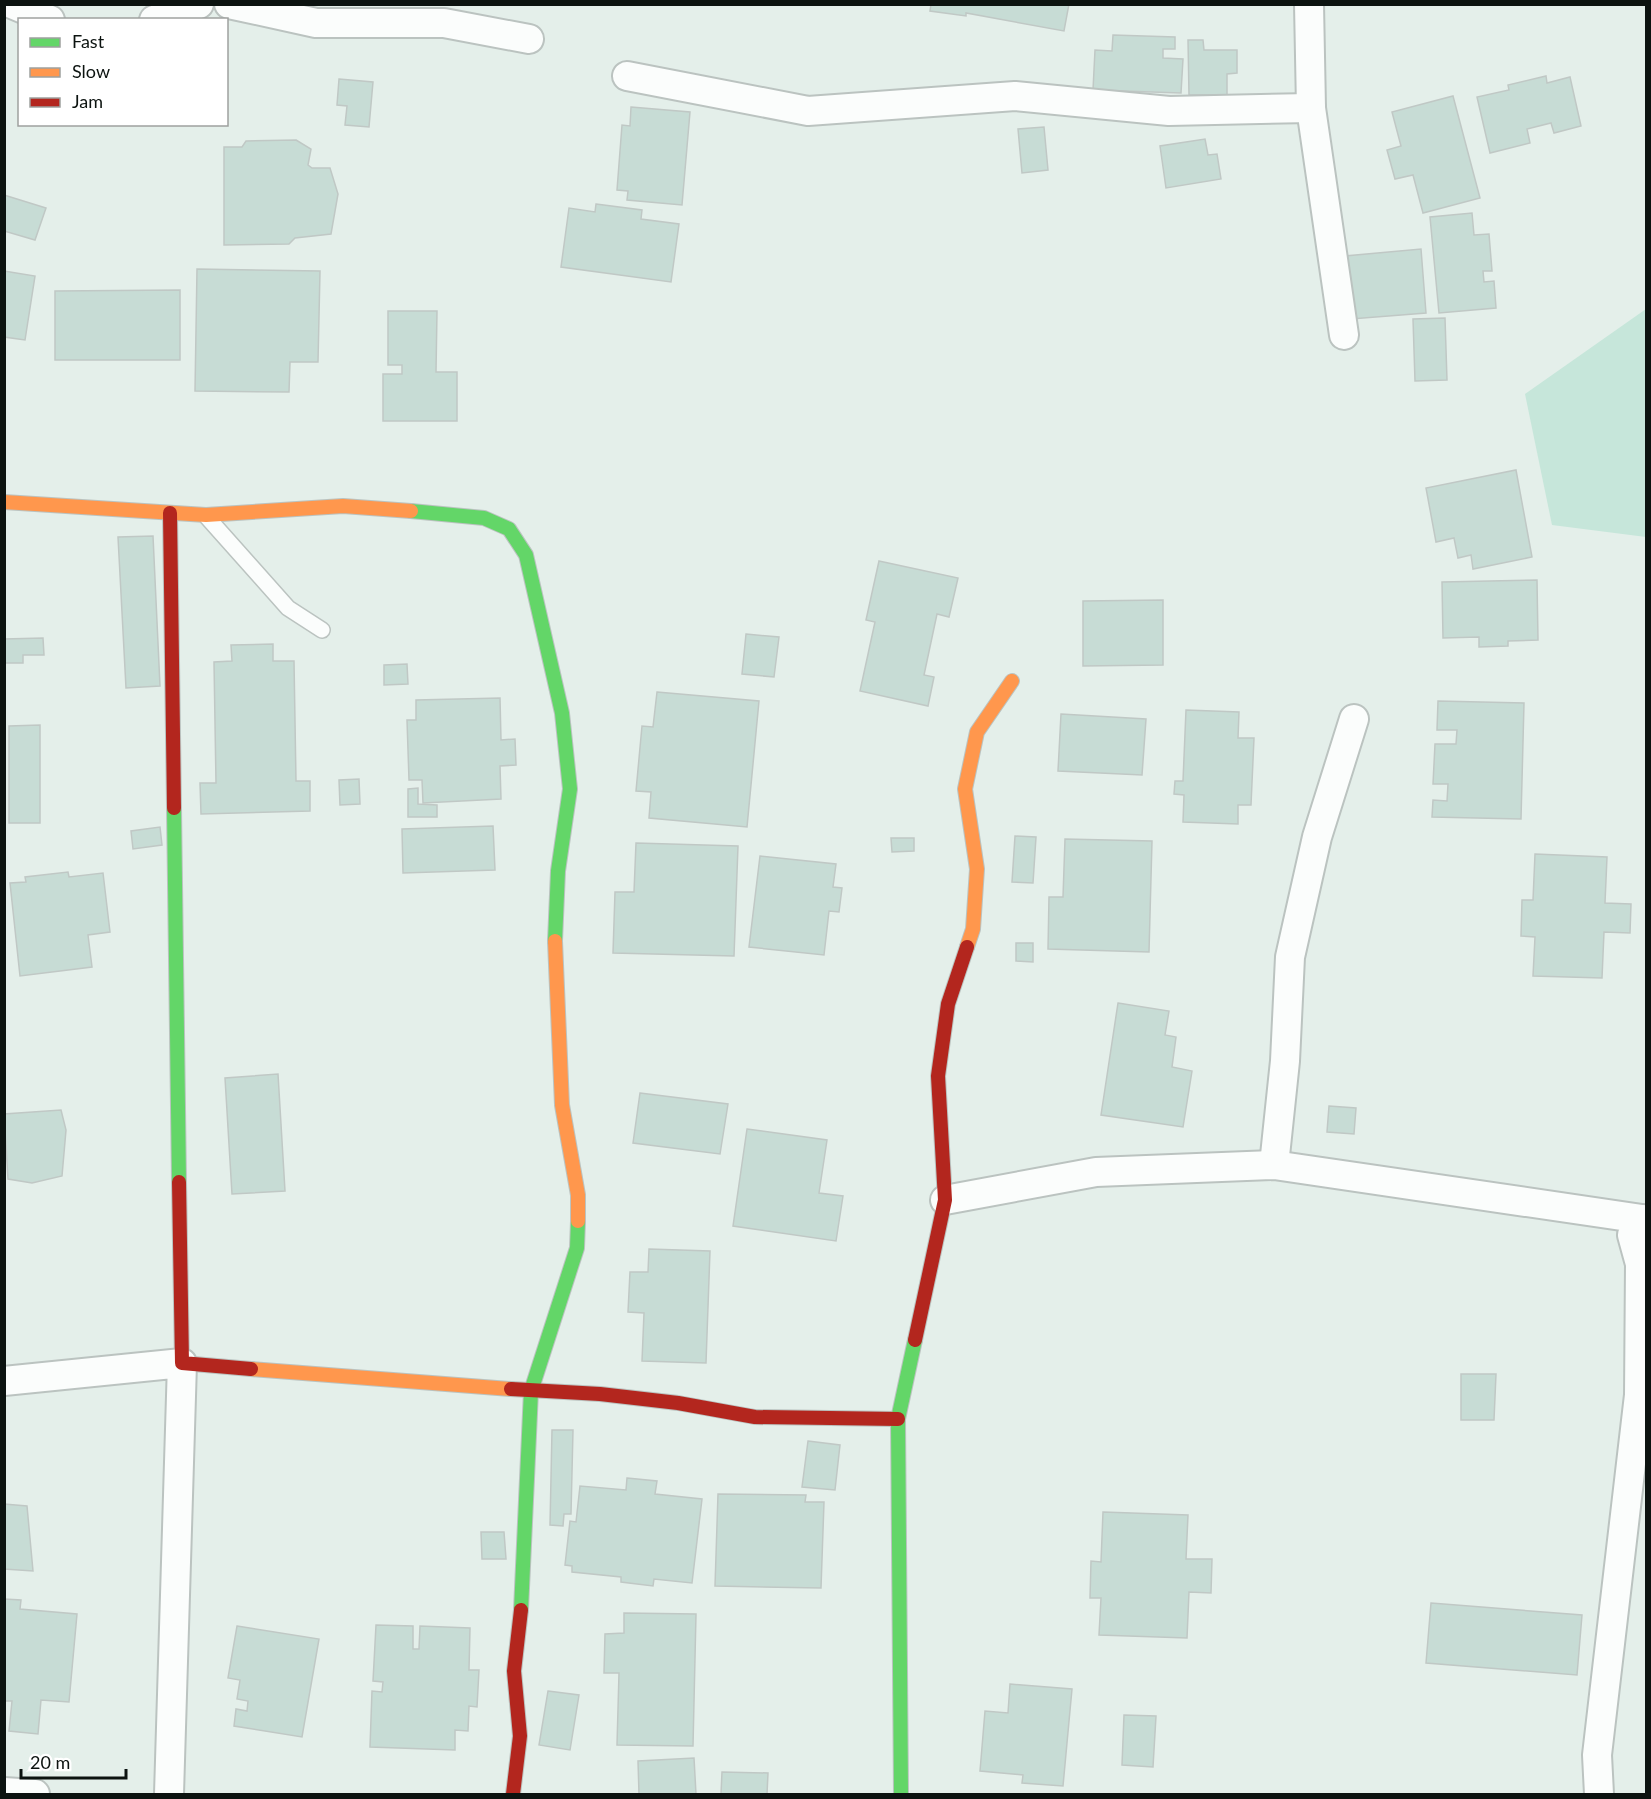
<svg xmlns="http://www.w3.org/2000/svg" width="1651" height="1799" font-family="Lato,sans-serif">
<rect width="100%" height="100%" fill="#e4efea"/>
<path fill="#c6e6da" d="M1646,309V537L1552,525L1525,394Z"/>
<g fill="#c7dcd5" stroke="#c0c8c5" stroke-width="1.5">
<path d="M931,4H1069L1064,31L966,13V16L930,11Z"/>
<path d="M1113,35L1175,37V49H1163V58L1183,59L1181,93L1093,90L1095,50L1112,51Z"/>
<path d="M1188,40H1203L1204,50H1237V73L1227,74V95H1189Z"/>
<path d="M1546,76L1547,83L1570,77L1581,126L1554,133L1551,123L1527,129L1530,143L1490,153L1477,97L1509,90L1508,85Z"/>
<path d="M339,79L373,82L369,127L345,125L347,106L337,105Z"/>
<path d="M1453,96L1480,198L1423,213L1413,175L1395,179L1387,150L1401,146L1392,112Z"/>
<path d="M631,107L690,112L682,205L627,200L628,191L617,190L622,125L630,126Z"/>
<path d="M1044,127L1048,170L1022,173L1018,129Z"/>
<path d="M1205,139L1208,155L1217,154L1221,179L1166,188L1160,146Z"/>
<path d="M296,140L311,149L308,165L312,168H330L338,194L331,234L295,238L289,244L224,245V147H242L246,141Z"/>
<path d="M4,195L46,208L35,240L4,231Z"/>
<path d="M596,204L642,210L641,219L679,224L671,282L561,267L569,208L595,212Z"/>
<path d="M1472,213L1474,235L1489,234L1492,271H1483L1484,282L1494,281L1496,308L1439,313L1430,217Z"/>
<path d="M1421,249L1426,313L1351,319L1345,256Z"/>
<path d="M197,269L320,271L318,362H290L289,392L195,391Z"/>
<path d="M4,271L35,276L25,340L4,337Z"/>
<path d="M180,290V360H55V291Z"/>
<path d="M388,311H437L436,372H457V421H383V374H402V365H388Z"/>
<path d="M1445,318L1447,380L1415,381L1413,319Z"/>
<path d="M1516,470L1532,557L1473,569L1471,555L1458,558L1454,538L1436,542L1426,488Z"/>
<path d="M153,536L160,686L126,688L118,537Z"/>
<path d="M879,561L958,578L949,617L937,614L924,675L934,677L928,706L860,691L875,622L866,620Z"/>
<path d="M1537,580L1538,640L1508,641V646L1479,647V637L1443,638L1442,582Z"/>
<path d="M1163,600V665L1083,666V601Z"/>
<path d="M746,634L779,637L774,677L742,674Z"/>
<path d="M43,638L44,655H23V663H4V639Z"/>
<path d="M273,644V661H294L296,781H310V811L201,814L200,783H216L214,662L232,661L231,645Z"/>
<path d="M407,664L408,684L384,685V665Z"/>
<path d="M657,692L759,701L747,827L649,818L651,792L636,791L642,726L653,727Z"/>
<path d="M500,698L501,740L515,739L516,765L500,766L501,799L423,803L422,780H409L407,720H416V700Z"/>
<path d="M1438,701L1524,703L1521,819L1432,817L1433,800L1447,801L1448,784H1433L1435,744H1456L1457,730H1437Z"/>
<path d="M1186,710L1239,712L1238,738H1254L1251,805H1238V824L1183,822L1184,795L1174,794L1175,781H1183Z"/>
<path d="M1061,714L1146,719L1142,775L1058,771Z"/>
<path d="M40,725V823H9V726Z"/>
<path d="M359,779L360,804L340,805L339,780Z"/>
<path d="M418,788V804L437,805V817H408V789Z"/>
<path d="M493,826L495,870L403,873L402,829Z"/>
<path d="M160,827L162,845L133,849L131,831Z"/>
<path d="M1015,836L1036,837L1033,883L1012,882Z"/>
<path d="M891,838H914V851L892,852Z"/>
<path d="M1065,839L1152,841L1149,952L1048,949L1049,897H1063Z"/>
<path d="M636,843L738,846L734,956L613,953L615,892H634Z"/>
<path d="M1535,854L1607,857L1605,903L1631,904L1630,933L1604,932L1602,978L1533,976L1535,937L1521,936L1522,900H1533Z"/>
<path d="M760,856L836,864L833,887L842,888L839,912L829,911L824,955L749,947Z"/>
<path d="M68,872L69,877L103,873L110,932L88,935L92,967L20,976L10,883L26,882L25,877Z"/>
<path d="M1016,943H1033V962L1016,961Z"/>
<path d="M1118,1003L1169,1011L1165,1035L1176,1037L1172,1067L1192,1071L1183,1127L1101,1115Z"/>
<path d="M278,1074L285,1191L232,1194L225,1078Z"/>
<path d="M640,1093L728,1104L720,1154L633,1143Z"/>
<path d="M1329,1106L1356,1108L1354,1134L1327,1132Z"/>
<path d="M61,1110L66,1130L62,1176L32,1183L8,1179L4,1114Z"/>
<path d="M747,1129L827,1140L819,1193L843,1196L836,1241L733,1226Z"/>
<path d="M649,1249L710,1251L706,1363L642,1361L644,1313L628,1312L630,1272H648Z"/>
<path d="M1461,1374H1496L1494,1420H1461Z"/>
<path d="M552,1430H573L571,1514H564L563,1526L550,1525Z"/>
<path d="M808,1441L840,1445L835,1490L802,1487Z"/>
<path d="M627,1478L657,1481L655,1494L702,1499L692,1583L654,1579L653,1586L621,1582V1577L572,1572V1566L565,1565L570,1521L576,1522L580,1486L626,1490Z"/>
<path d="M718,1494L806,1495L805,1502H824L821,1588L715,1586Z"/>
<path d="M4,1504L27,1506L33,1571L4,1569Z"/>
<path d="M1103,1512L1188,1515L1186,1559H1212L1211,1593L1189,1592L1187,1638L1099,1635L1101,1598H1090L1091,1561L1101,1562Z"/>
<path d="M481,1532H504L506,1559H482Z"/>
<path d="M4,1599L21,1600L20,1609L77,1614L69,1702L41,1700L38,1734L9,1731L12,1701H4Z"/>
<path d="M1431,1603L1582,1615L1577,1675L1426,1663Z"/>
<path d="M624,1613L696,1614L693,1746L617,1745L619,1673H604L605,1634L624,1633Z"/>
<path d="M376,1625L413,1626V1649H419L420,1626L470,1628L469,1670H479L477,1707L469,1706L468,1731L455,1730V1750L370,1747L372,1691L382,1692L383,1682L373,1681Z"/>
<path d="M237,1626L319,1639L302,1737L234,1726L236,1709L247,1711L248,1701L237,1699L240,1680L228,1678Z"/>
<path d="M1010,1684L1072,1689L1063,1786L1022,1783L1023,1775L980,1771L985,1711L1008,1713Z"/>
<path d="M548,1691L579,1695L570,1750L539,1745Z"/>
<path d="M1124,1715L1156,1716L1153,1767L1122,1765Z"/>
<path d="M694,1758L696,1794H639L638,1761Z"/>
<path d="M722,1772L768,1773L767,1794H721Z"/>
</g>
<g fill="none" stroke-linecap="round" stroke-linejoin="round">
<defs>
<path id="lane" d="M207,517L288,608L322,630"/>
<g id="street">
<path d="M12,4L50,20"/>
<path d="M229,4L316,23H444L529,39"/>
<path d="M1309,4L1311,108L1344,335"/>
<path d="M154,20L199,4"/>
<path d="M627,76L808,111L1015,96L1169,111L1311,108"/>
<path d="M1274,1165L1285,1061L1290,957L1317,837L1354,719"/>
<path d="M945,1200L1096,1172L1274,1165L1642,1219L1646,1223"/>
<path d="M4,1381L182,1363L169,1794"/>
<path d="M4,1792L35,1794"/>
<path d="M1599,1794L1597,1755L1639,1395L1640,1264L1632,1235L1642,1219"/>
</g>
<g id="fast">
<path d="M411,511L484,518L509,529L526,555L562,713L570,789L558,871L555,941"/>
<path d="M174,808L179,1182"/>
<path d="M521,1610L531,1391L577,1248L578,1221"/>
<path d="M901,1794L898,1419L915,1340"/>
</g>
<g id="slow">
<path d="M4,502L206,515L343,506L411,511"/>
<path d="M555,941L562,1105L578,1195V1221"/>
<path d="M967,947L973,929L977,869L965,789L977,732L1012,681"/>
<path d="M251,1369L511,1389"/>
</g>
<g id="jam">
<path d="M170,513L174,808"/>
<path d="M179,1182L182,1363L251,1369"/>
<path d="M915,1340L945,1200L938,1076L948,1004L967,947"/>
<path d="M511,1389L600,1394L678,1403L755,1417L898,1419"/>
<path d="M513,1794L520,1736L514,1671L521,1610"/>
</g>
</defs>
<use href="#lane" stroke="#bbc3c0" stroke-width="18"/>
<use href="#street" stroke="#bbc3c0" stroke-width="32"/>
<use href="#fast" stroke="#bbc3c0" stroke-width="16"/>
<use href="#slow" stroke="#bbc3c0" stroke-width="16"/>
<use href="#jam" stroke="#bbc3c0" stroke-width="16"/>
<use href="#lane" stroke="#fbfdfc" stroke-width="15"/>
<use href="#street" stroke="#fbfdfc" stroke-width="28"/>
<use href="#fast" stroke="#63d668" stroke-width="14"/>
<use href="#slow" stroke="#ff974d" stroke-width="14"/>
<use href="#jam" stroke="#b3261e" stroke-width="14"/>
</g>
<rect width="1651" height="1799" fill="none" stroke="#0c1310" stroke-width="12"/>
<rect x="18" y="18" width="210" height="108" fill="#ffffff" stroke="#9ea19f" stroke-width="1.5"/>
<rect x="30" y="38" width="30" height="9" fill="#63d668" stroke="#9ea19f" stroke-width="1.5"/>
<text x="72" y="48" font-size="18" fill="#0c1310">Fast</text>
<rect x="30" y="68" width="30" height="9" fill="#ff974d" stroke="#9ea19f" stroke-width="1.5"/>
<text x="72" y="78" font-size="18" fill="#0c1310">Slow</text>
<rect x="30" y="98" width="30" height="9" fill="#b3261e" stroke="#9ea19f" stroke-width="1.5"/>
<text x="72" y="108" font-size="18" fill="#0c1310">Jam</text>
<path d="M21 1769v9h105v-9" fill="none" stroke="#0c1310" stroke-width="3"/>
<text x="30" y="1769" font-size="18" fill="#0c1310" stroke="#ffffff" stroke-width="4.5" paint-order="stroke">20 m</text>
</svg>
